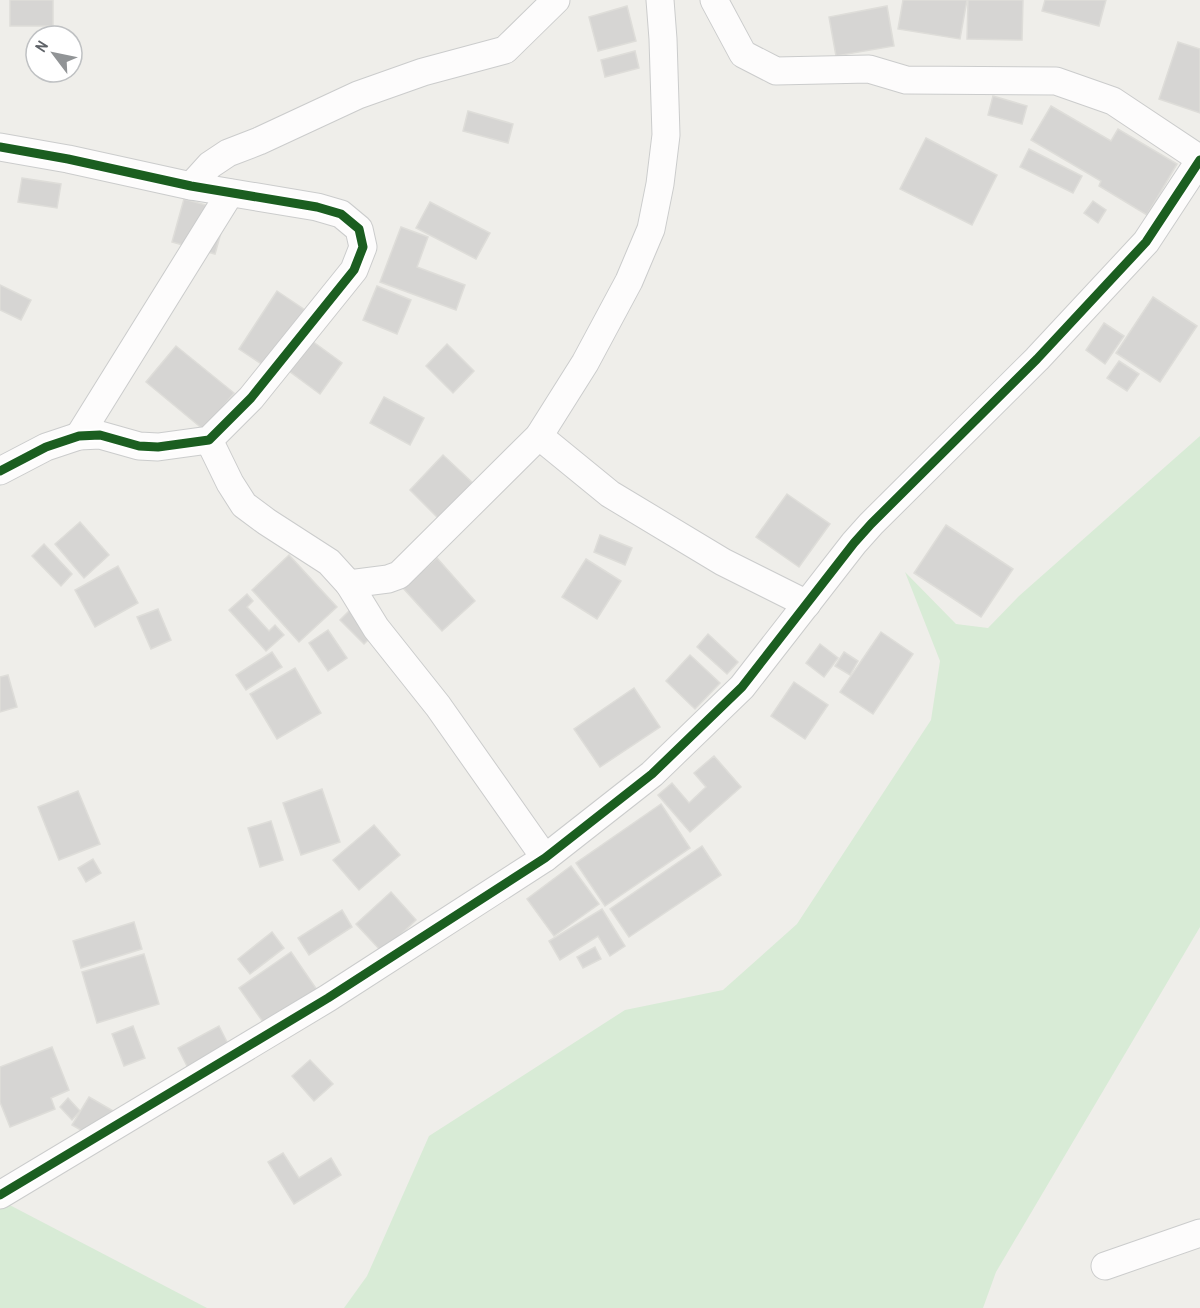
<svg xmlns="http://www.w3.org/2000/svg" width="1200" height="1308" font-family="'Archivo Narrow',sans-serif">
<rect width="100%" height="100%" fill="#efeeea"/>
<g fill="#d8ebd6">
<path d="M1200,436V927L996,1272L983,1308H344L367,1276L429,1136L625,1010L723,990L797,924L931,720L940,661L905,572L956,624L988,628L1019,596Z"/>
<path d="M0,1200L207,1308H0Z"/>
</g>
<g fill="#d6d5d3" stroke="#deddd9" stroke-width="1.5">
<rect x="10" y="0" width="43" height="26"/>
<path d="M903,0H967L960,39L898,29Z"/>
<path d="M968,0H1023L1022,40L967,39Z"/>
<path d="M1045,0H1106L1099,26L1042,11Z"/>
<path d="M627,6L636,41L598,51L589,17Z"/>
<path d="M887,6L894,46L836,56L829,17Z"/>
<path d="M1178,42L1200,49V113L1159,99Z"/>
<path d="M635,51L639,68L605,77L601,60Z"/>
<path d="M993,96L1027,106L1022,124L988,115Z"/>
<path d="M1051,106L1111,141L1118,129L1177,164L1147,215L1099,186L1101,181L1031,140Z"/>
<path d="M468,111L513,124L508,143L463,131Z"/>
<path d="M926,138L997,175L972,225L900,189Z"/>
<path d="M1029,149L1082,176L1073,193L1020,167Z"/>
<path d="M22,178L61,184L57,208L18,202Z"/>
<path d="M184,199L227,211L215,254L172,242Z"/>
<path d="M1093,201L1106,210L1098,223L1084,213Z"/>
<path d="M430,202L490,233L476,259L416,228Z"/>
<path d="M401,227L428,237L417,267L465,285L456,310L380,282Z"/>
<path d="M0,285L31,300L21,320L0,310Z"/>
<path d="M377,286L411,300L397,334L363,320Z"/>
<path d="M277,291L308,312L269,369L239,349Z"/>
<path d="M1153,297L1197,326L1160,382L1116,353Z"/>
<path d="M1104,323L1124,336L1105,364L1086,350Z"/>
<path d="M312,341L342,363L320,394L289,371Z"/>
<path d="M447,344L474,371L453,393L426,366Z"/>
<path d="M176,346L234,393L204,430L146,382Z"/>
<path d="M1119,361L1139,374L1127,391L1107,378Z"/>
<path d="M384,397L424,418L410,445L370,423Z"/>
<path d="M443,455L475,485L441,521L410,490Z"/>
<path d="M787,494L830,524L799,567L756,537Z"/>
<path d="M80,522L109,555L84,578L55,544Z"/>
<path d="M946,525L1013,569L981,617L914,573Z"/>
<path d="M600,535L632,548L625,565L594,552Z"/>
<path d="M44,544L72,574L61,586L32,556Z"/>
<path d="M289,555L337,607L299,642L252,590Z"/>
<path d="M437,558L475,601L442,631L403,588Z"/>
<path d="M586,559L621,581L597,619L562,597Z"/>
<path d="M118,566L138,603L95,627L75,590Z"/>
<path d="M247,594L253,601L247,607L269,631L275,625L284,635L266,651L229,610Z"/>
<path d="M353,607L377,631L364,644L340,620Z"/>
<path d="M158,609L171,640L151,649L137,617Z"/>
<path d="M328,630L347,658L328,671L309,643Z"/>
<path d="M881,632L913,654L873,714L840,692Z"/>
<path d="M708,634L738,662L727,674L697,647Z"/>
<path d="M820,644L838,658L824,677L806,663Z"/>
<path d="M272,652L282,667L246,690L236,675Z"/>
<path d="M844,652L858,661L850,675L835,666Z"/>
<path d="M690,655L720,683L695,709L666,681Z"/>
<path d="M295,668L321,713L277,739L250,694Z"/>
<path d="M8,675L17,707L0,712V677Z"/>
<path d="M794,682L828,705L805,739L771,716Z"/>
<path d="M634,688L660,727L600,767L574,729Z"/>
<path d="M714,756L741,787L690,832L658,795L672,783L689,803L706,787L694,773Z"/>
<path d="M322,789L340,842L301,855L283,803Z"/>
<path d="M78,791L100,844L59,860L38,807Z"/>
<path d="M661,804L690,848L605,906L576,863Z"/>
<path d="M271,821L283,860L260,867L248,828Z"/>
<path d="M374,825L400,855L359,890L333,860Z"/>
<path d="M702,846L721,875L629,937L610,909Z"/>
<path d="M93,859L101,873L86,882L78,868Z"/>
<path d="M571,866L599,904L554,936L527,899Z"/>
<path d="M391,892L416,920L382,952L356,924Z"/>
<path d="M602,909L625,946L610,956L598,936L560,960L549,941Z"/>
<path d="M342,910L352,927L309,955L298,938Z"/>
<path d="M134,922L142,949L81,968L73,941Z"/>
<path d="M272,932L284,948L250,974L238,959Z"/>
<path d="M595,947L601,959L583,968L577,957Z"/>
<path d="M291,952L324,1000L273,1036L239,988Z"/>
<path d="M144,954L159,1004L97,1023L82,972Z"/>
<path d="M133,1026L145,1058L124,1066L112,1034Z"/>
<path d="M219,1026L230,1048L189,1070L178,1048Z"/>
<path d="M52,1047L69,1090L51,1098L55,1109L10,1127L0,1102V1067Z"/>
<path d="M310,1060L333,1084L314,1101L292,1076Z"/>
<path d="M89,1097L115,1112L98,1140L72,1125Z"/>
<path d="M68,1098L80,1111L72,1120L60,1107Z"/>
<path d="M283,1153L299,1178L331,1158L341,1175L294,1204L268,1162Z"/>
</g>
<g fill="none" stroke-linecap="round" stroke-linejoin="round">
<defs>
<g id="street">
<path d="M714,0L743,54L776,71L869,69L906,80L1056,81L1113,101L1200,159"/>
<path d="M0,147L68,159L191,186L317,207L341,214L359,229L363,247L354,270L251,398L209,440L158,447L139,446L100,435L79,436L46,447L0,471"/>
<path d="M191,186L210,165L228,153L259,141L358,95L423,72L505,50L556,0"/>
<path d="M79,436L230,193"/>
<path d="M539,436L610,494L723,562L807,604"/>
<path d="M209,440L230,483L244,505L267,522L329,562L349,584L376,628L438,706L545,858"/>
<path d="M349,584L388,579L399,575L539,436L585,363L629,281L651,229L660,184L666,135L663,39L660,0"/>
<path d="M0,1195L328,998L545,858L652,774L742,687L854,543L871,524L1037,359L1146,242L1200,160"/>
<path d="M1105,1266L1200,1233"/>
</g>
</defs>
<use href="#street" stroke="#cbcccc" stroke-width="29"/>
<use href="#street" stroke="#fdfcfc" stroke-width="27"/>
<defs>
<g id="cycleway">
<path d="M0,147L68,159L191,186L317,207L341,214L359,229L363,247L354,270L251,398L209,440L158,447L139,446L100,435L79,436L46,447L0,471"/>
<path d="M0,1195L328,998L545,858L652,774L742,687L854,543L871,524L1037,359L1146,242L1200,160"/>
</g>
</defs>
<use href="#cycleway" stroke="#fff" stroke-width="13"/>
<use href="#cycleway" stroke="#1b5e20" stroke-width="9"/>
</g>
<g transform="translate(54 54) rotate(302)"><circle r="28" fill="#ffffff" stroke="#bfc1c3" stroke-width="1.5"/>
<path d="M0-4.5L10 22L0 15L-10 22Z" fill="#919496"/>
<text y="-9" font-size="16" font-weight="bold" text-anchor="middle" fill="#5f6368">N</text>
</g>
</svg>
